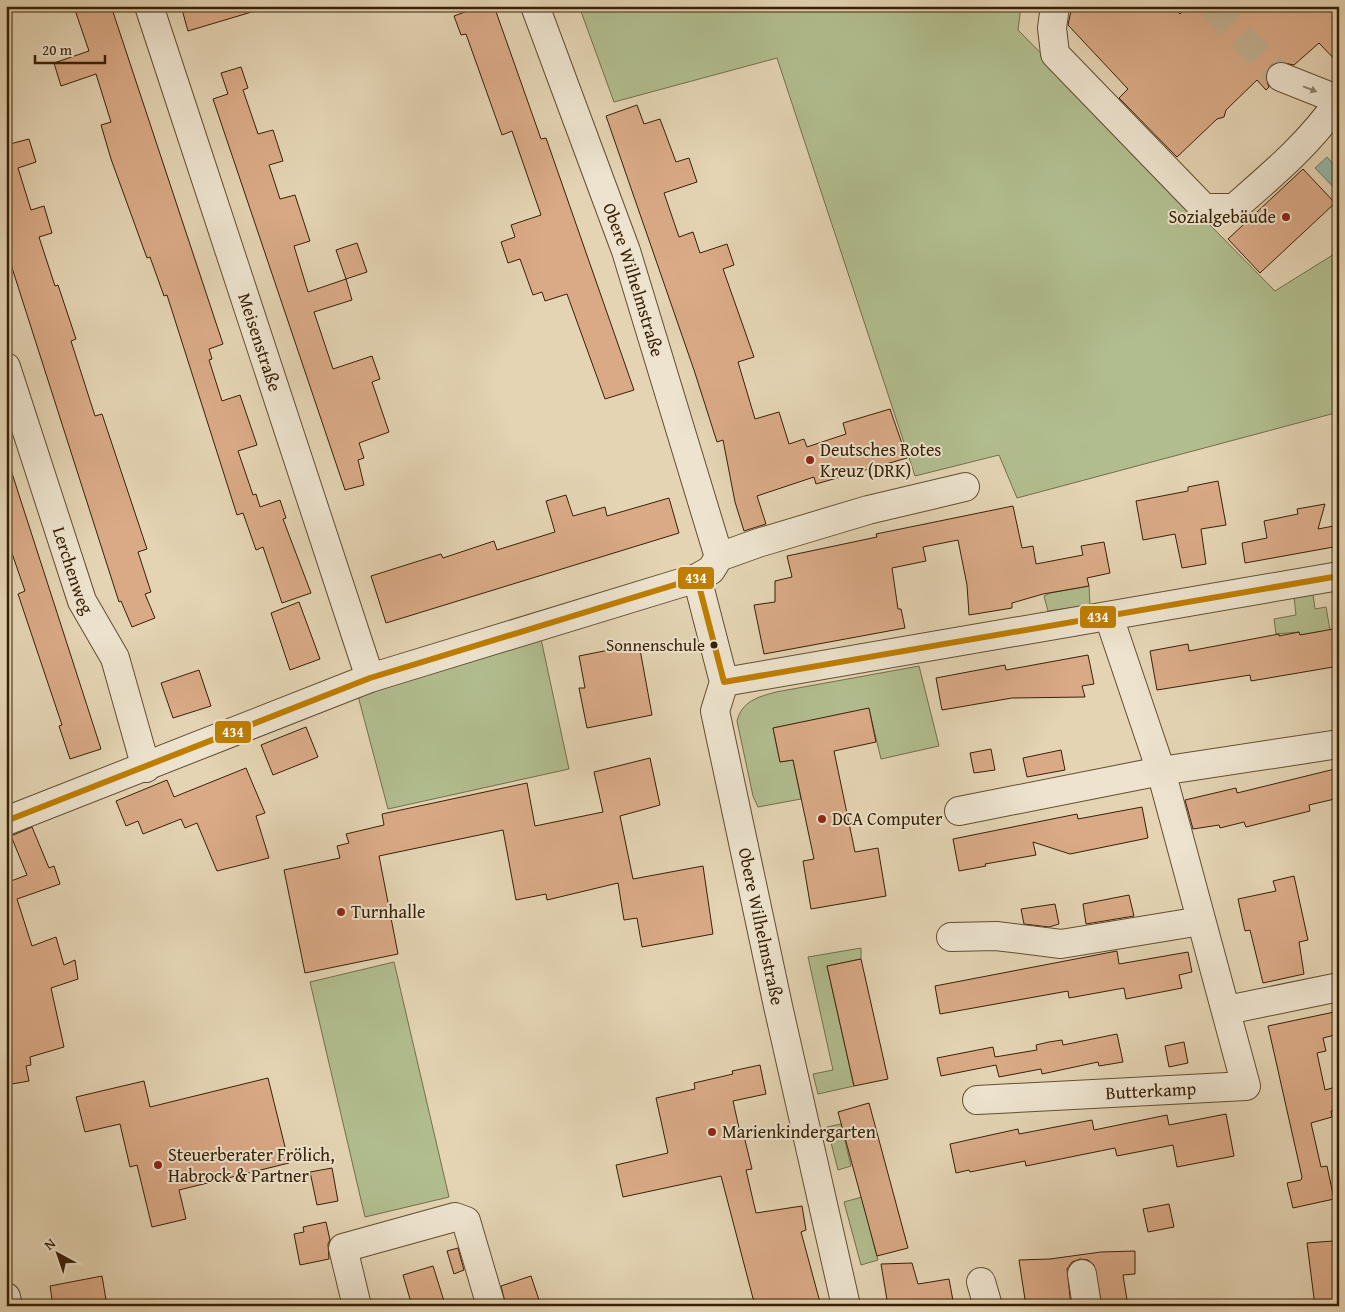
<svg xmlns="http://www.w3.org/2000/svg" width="1345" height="1312" font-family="'Gentium Book Plus',serif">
<rect width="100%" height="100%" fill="#e4d4b3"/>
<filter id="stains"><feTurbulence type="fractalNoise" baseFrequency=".004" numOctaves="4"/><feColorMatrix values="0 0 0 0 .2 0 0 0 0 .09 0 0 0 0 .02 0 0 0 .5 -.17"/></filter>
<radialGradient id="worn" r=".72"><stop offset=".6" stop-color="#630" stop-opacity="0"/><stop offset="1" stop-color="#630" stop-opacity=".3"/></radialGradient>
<g fill="#b1bd8e" stroke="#746e4a">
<path d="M579,6H1021L1018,30L1275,291L1339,251V412L1017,498L999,455L915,476L777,58L614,102Z"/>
<path d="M1089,586L1090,605L1048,611L1044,596L1050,593Z"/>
<path d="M1313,594L1315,609L1326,607L1330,630L1300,635L1299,632L1276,634L1274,619L1296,615L1294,597Z"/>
<path d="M541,639L569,769L388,809L357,692Z"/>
<path d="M919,666L939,746L881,759L869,709L773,728L780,762L793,760L801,799L758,807L753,796L737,721C742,701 758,697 776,692Z"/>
<path d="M861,948V959L827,966L854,1086L818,1094L813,1074L833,1070L808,957Z"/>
<path d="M394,962L449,1197L365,1217L310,982Z"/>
<path d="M841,1124L851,1166L838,1170L827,1127Z"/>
<path d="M862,1197L878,1260L861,1265L844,1202Z"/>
</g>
<path fill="#96b8a9" stroke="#707b67" d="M1327,157L1339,170V193L1315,168Z"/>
<g fill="#daaa87" stroke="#382005">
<path d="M86,6H111L223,344L209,349L212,359L209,360L222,401L240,395L257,445L238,451L253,495L256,494L260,507L280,500L286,518L283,519L311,593L282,603L263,547L256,550L243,513L237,515L167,295L164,296L150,257L147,258L111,159L101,125L111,122L96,74L61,86L54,63L89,51L75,10Z"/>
<path d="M181,6H254L255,11L188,31Z"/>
<path d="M481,6H494L541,139L546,138L634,390L605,399L567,294L545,301L542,292L533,295L520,259L508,263L501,242L515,237L511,225L541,215L512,131L502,135L466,34L461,35L454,16Z"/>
<path d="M1072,6H1173L1180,14L1188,6H1339V64L1319,43L1294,65L1279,62L1272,64L1267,71L1266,79L1269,87L1266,90L1257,80L1226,110L1224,117L1217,119L1177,157L1119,98L1128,89L1068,25Z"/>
<path d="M241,67L248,88L243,90L258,134L273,130L283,161L269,165L280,199L295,195L310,241L294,246L308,292L346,279L352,300L314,312L333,369L372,356L380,379L372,382L389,432L359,443L364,458L358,460L364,485L345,490L213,99L228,94L221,73Z"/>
<path d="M637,105L644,124L660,119L676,162L689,158L697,182L664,193L679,237L693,232L700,253L727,244L734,265L723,269L754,357L738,362L755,419L779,412L789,444L804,439L807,447L846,434L843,423L890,409L907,458L816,484L814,477L757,496L766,524L744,531L735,502L723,440L717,442L694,370L606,116Z"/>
<path d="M29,139L36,162L18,168L31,210L44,206L52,233L39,237L55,286L58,285L76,339L71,341L95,416L102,414L147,549L138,552L151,592L145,594L155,618L132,627L121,601L119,602L6,249V145Z"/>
<path d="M1303,169L1335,203L1260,273L1228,239Z"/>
<path d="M357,243L367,272L346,279L336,250Z"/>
<path d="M10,467L101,749L70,759L59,726L62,725L18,594L25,591L6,536V468Z"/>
<path d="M1218,481L1226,525L1201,529L1206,564L1182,568L1175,534L1143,540L1136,501L1188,491V487Z"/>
<path d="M566,495L573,516L605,507L607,516L669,498L679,533L386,623L371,576L441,554L443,558L494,541L497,550L555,532L546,501Z"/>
<path d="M1325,504L1318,529L1339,525V546L1245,563L1242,543L1267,538L1264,521L1298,514L1297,509Z"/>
<path d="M1013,506L1022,548L1033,546L1036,564L1083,555L1081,546L1104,542L1110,573L1087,578L1089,586L1043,594L1012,603V608L969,615L967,585L958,540L923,547L926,561L892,568L898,609H901L905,628L764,654L754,605L775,602V581L792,577L787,556L877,537L876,534Z"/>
<path d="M299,602L320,659L290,670L271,613Z"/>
<path d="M1339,628V666L1251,681L1250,675L1157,690L1150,651L1188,644L1189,651L1279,634V636L1299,632L1300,635Z"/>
<path d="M639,644L652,715L587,728L579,688H585L579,656Z"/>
<path d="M1088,655L1094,684L1082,686L1085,697L1012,698L942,710L936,678L1005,665L1006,670Z"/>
<path d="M199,670L211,706L173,718L161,683Z"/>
<path d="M869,708L876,742L834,751L855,852L878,848L886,896L811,909L803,861L814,859L793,760L780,762L773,728Z"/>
<path d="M306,727L318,757L273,775L261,745Z"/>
<path d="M991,749L995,770L974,773L970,753Z"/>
<path d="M1061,750L1065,770L1027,777L1023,758Z"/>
<path d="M650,758L660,805L620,816L633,879L703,866L713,934L642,947L637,918L624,920L618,883L547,900L546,894L516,900L503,830L379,856L398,954L305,973L284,870L340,858L337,846L349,843L346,834L384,825L382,814L527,783L535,826L603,812L594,772Z"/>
<path d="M246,768L265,813L256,816L269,858L217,871L197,823L185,828L181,819L143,834L138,821L126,826L116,801L167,780L174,797Z"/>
<path d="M1339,768V798L1309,805L1310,811L1246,827L1244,822L1220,828L1219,825L1193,829L1185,800L1236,788L1237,793Z"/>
<path d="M1142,807L1148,838L1070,854L1033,842L1036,855L985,864L986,866L959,871L953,839L1077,814L1078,819Z"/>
<path d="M32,827L49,868L54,866L60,884L17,899L32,946L56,937L64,965L75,960L78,979L51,988L64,1047L30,1057L31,1065L26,1066L29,1081L6,1085V879L10,878L11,881L27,875L11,836Z"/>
<path d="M1294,876L1308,940L1299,942L1304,974L1263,983L1250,930L1245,931L1238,899L1276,891L1273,881Z"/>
<path d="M1129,895L1134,916L1086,924L1083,904Z"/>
<path d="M1055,904L1059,924L1049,927L1024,924L1021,909Z"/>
<path d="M1117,951L1119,964L1188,952L1192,972L1179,975L1182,988L1126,999L1124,988L1069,998L1068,991L940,1014L935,986Z"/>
<path d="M861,959L888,1079L854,1086L827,966Z"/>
<path d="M1339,1011V1034L1323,1038L1326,1051L1317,1053L1325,1090L1339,1086V1109L1331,1111L1332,1117L1311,1123L1321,1167L1327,1166L1334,1199L1293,1208L1287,1183L1301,1180L1302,1177L1268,1026Z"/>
<path d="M1117,1034L1123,1062L1099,1066L1098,1062L1042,1074L1041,1069L999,1077L996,1065L941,1076L937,1058L993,1047L995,1057L1037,1050L1036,1045L1049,1042L1062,1040L1063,1045Z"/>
<path d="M1184,1042L1188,1063L1169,1067L1165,1046Z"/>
<path d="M760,1065L766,1094L733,1101L741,1137L744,1136L752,1169L746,1170L756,1213L802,1206L806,1230L801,1232L821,1306H755L721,1176L623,1197L616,1165L668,1153L656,1098L695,1089L694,1083L733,1074L732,1071Z"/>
<path d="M268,1078L289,1163L179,1190L186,1219L152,1227L137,1165L130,1167L120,1124L85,1132L76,1097L144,1081L150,1107Z"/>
<path d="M869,1103L908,1248L877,1256L838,1112Z"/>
<path d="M1226,1114L1234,1156L1177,1167L1173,1145L1117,1156L1115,1148L1026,1166L1025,1161L970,1172L969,1170L956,1173L950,1144L1018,1129L1019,1134L1092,1120L1094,1130L1167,1115L1169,1125Z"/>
<path d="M332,1168L338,1201L317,1205L310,1172Z"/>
<path d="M1169,1204L1174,1227L1148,1232L1143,1209Z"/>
<path d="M326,1222L330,1240L328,1244L329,1259L300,1265L294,1234L304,1232L303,1227Z"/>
<path d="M1333,1241L1334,1253H1339V1306H1315L1307,1243Z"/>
<path d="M458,1248L464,1270L454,1274L447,1251Z"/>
<path d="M1135,1251V1274L1123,1275L1128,1306H1102L1094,1265L1088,1260L1080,1259L1072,1262L1067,1269L1071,1306H1026L1019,1260L1050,1259L1101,1252Z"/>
<path d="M912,1263L918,1284L949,1279L954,1306H888L881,1264Z"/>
<path d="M433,1266L444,1301L429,1306H412L403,1275Z"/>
<path d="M102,1276L107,1306H53L50,1286Z"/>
<path d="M531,1276L541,1306H506L501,1286Z"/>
</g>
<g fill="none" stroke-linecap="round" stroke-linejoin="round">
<path stroke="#c2b090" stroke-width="28" stroke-dasharray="28 14" stroke-linecap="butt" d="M1211,6L1281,77"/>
<defs>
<g id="minor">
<path id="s1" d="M149,6L370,678"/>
<path id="s2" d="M535,6L626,251L719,557"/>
<path d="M1055,6L1052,28L1055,54L1204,208H1234C1274,173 1308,145 1339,101"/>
<path d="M1281,77L1339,100"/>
<path id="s3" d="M6,367L82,601L115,658L146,768"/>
<path id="s4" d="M697,578L724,682L715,711L778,1006L846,1306"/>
<path d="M724,682L1339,576"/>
<path d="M959,811L1161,771L1339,744"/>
<path d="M6,821L370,678L697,578L711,570L719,557L758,543L868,510L965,487"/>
<path d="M951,937L996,936L1061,944L1201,921"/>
<path d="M1227,1010L1339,987"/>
<path id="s5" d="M977,1100L1246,1086L1161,771L1109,617"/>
<path d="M1082,1274L1087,1306"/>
<path d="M981,1282L988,1306"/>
<path d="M6,1297L8,1306"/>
<path d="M356,1302L343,1248L455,1217L466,1221L491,1306"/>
</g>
</defs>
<use href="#minor" stroke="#634d30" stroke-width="30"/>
<use href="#minor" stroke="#ede3ce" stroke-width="28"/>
<defs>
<path id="bus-1" d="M6,821L370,678L697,578L724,682L1339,576"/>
</defs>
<use href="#bus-1" stroke="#ede3ce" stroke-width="10"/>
<use href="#bus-1" stroke="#be7e02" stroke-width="6"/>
</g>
<defs><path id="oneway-solid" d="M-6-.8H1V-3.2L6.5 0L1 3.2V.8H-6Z" transform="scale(1.25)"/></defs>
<use fill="#92826a" href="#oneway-solid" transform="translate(1310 89) rotate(21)"/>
<g fill="#8f2418" stroke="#ede3ce" stroke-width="2">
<circle cx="1286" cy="217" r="5"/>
<circle cx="810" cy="460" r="5"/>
<circle cx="822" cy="819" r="5"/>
<circle cx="341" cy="912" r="5"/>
<circle cx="712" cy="1132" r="5"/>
<circle cx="158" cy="1165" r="5"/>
</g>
<circle fill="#382005" stroke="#ede3ce" stroke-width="2" cx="714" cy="645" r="4.5"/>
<g text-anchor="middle" stroke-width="4" stroke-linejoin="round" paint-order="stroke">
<g font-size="17" fill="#382005" stroke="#ede3ce" text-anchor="end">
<text x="705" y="651">Sonnenschule</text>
</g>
<g font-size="18" fill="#382005" stroke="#ede3ce" text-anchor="start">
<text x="1276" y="223" text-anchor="end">Sozialgebäude</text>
<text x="820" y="456">Deutsches Rotes<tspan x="820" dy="21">Kreuz (DRK)</tspan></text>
<text x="832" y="825">DCA Computer</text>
<text x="351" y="918">Turnhalle</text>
<text x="722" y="1138">Marienkindergarten</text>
<text x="168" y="1161">Steuerberater Frölich,<tspan x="168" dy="21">Habrock &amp; Partner</tspan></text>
</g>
<g font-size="18" fill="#382005" stroke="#ede3ce">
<text dy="6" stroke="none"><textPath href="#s2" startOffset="291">Obere Wilhelmstraße</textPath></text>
<text dy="6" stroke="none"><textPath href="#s1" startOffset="354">Meisenstraße</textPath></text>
<text dy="6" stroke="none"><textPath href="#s3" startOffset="214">Lerchenweg</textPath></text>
<text dy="6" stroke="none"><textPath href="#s4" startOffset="358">Obere Wilhelmstraße</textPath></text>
<text dy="6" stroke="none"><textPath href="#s5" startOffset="174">Butterkamp</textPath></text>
</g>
</g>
<g stroke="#ede3ce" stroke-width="2">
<rect x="677" y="566" width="38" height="24" rx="5" fill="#be7e02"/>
<rect x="1079" y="605" width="38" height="24" rx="5" fill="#be7e02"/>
<rect x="214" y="720" width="38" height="24" rx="5" fill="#be7e02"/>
</g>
<g font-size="14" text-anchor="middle" font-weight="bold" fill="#fff">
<text x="696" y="583">434</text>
<text x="1098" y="622">434</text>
<text x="233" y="737">434</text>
</g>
<rect width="1345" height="1312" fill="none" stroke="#e4d4b3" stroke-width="25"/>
<rect x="8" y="8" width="1330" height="1297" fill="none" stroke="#382005" stroke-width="2.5"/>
<rect x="12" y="12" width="1320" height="1287" fill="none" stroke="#382005"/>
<g transform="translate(58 1254) rotate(320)" stroke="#ede3ce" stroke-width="4" paint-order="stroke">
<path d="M0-4L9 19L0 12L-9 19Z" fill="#382005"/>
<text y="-8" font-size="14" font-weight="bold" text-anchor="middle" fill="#382005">N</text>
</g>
<path d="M35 55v8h70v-8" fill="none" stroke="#382005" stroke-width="2.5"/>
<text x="42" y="55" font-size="15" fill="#382005" stroke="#ede3ce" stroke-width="4" paint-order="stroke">20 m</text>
<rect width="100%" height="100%" filter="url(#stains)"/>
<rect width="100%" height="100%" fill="url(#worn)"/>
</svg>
